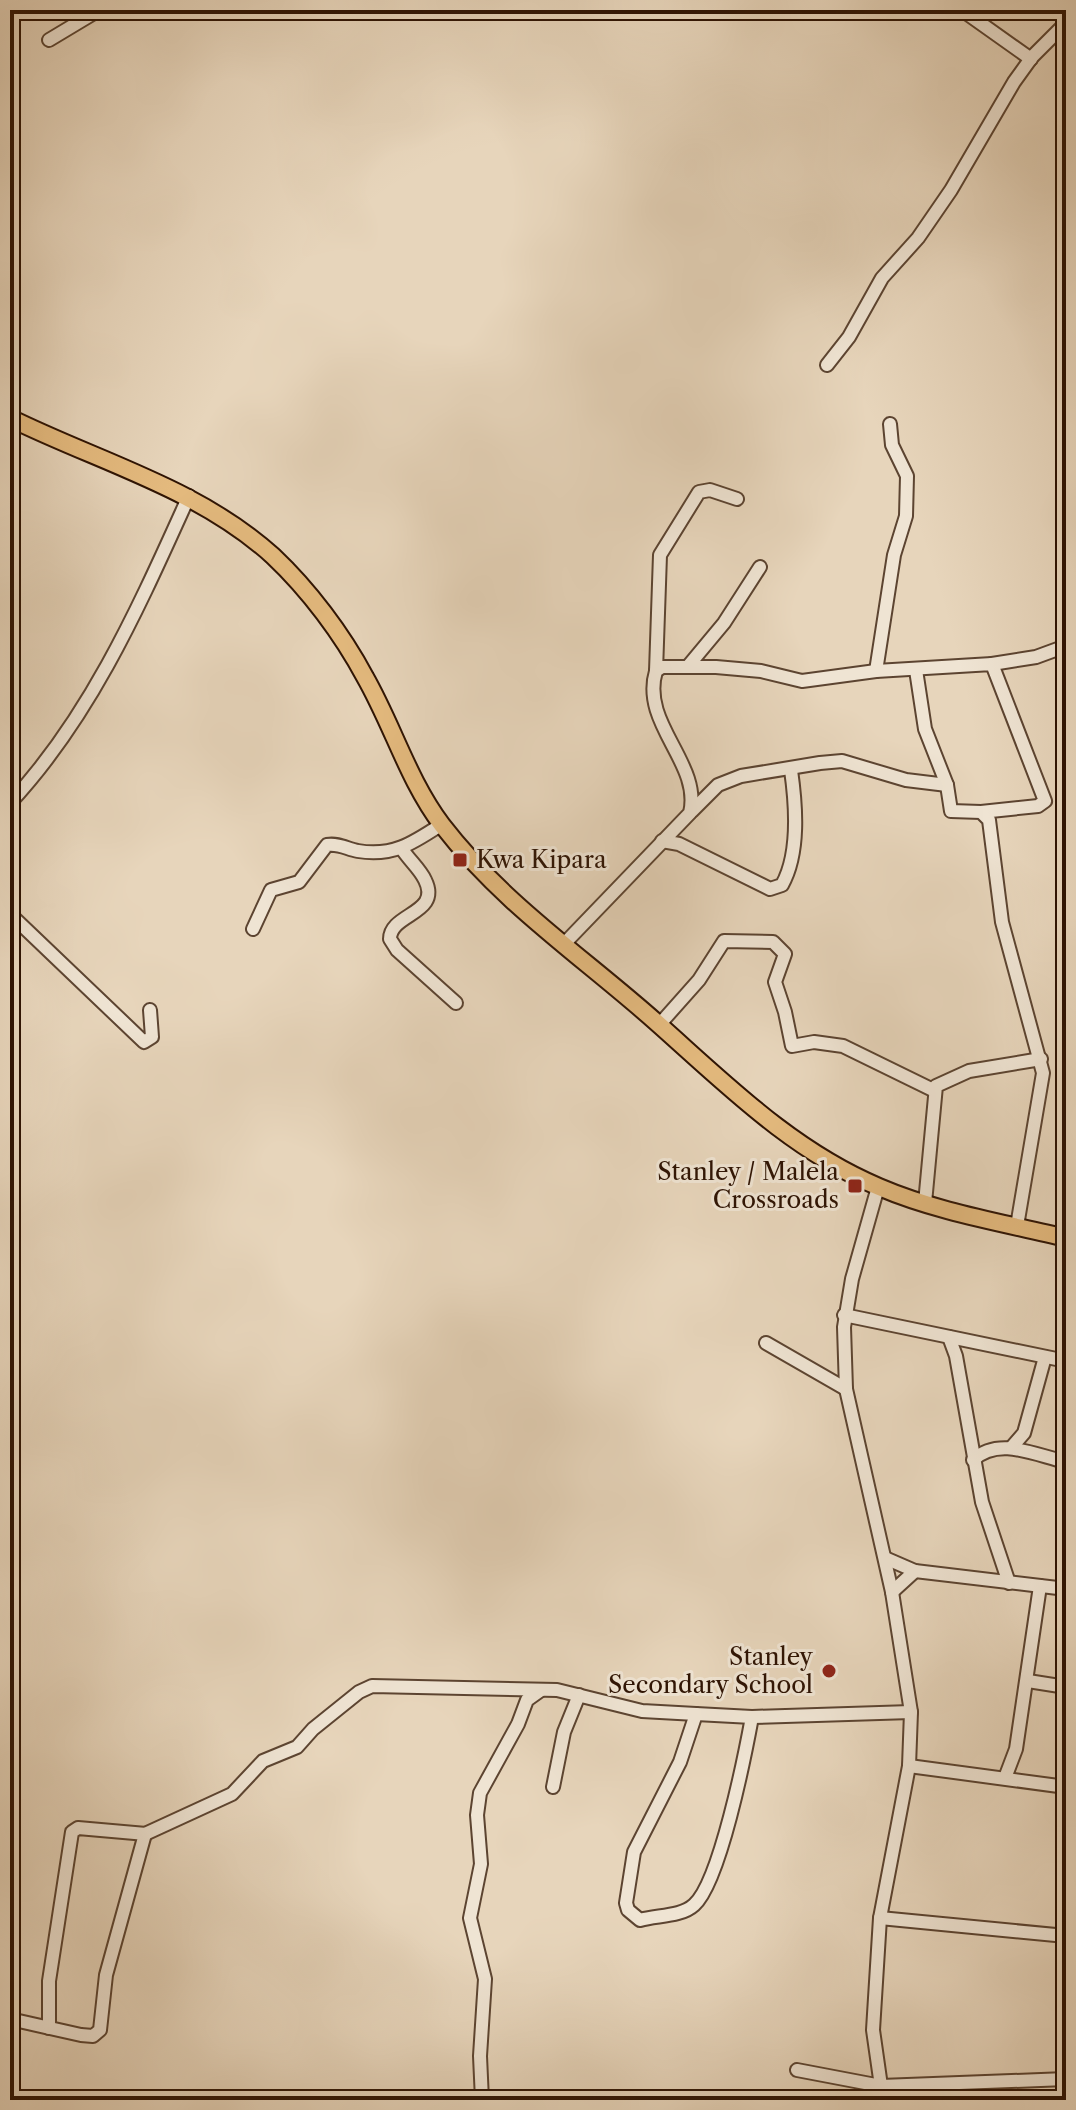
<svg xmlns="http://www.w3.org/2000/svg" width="1076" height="2110" font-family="'Libre Caslon Text',serif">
<rect width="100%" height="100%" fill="#e7d5bb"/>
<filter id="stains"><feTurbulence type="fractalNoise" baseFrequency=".0025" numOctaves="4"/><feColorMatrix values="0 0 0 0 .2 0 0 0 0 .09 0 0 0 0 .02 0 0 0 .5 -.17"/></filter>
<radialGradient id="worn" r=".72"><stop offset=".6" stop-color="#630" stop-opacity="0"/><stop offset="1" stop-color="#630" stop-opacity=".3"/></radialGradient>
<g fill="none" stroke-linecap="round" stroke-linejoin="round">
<defs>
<g id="minor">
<path d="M962,10L1031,59"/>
<path d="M49,40L99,10"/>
<path d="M827,365L849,337L882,278L918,238L951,190L1014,82L1032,57L1066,23"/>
<path d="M992,664L1036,657L1066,646"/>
<path d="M689,665L724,623L760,567"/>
<path d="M916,670L925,729L947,785L951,811L981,812L989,820L1002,922L1043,1073L1017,1226"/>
<path d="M656,671L660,555L699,492L710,490L737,499"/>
<path d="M876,671L894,555L906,516L907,476L892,445L890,424"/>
<path d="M10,803C92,715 140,604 189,496"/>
<path d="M692,811L718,785L741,776L820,763L842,761L906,780L947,785"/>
<path d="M662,841L679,844L770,889L782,885C800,853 796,805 791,770"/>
<path d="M402,849C409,860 420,869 425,880C442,914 390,913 390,939L397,950L456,1003"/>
<path d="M10,914L144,1042L152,1037L150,1010"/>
<path d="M253,929L271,890L299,882L327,845C339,843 347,849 358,851C393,857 413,843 442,824"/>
<path d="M563,945L690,813C702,763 640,724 656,671L662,667H716L761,671L802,681L876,671L992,664L1045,801L1038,806L981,812"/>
<path d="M659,1025L699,980L724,941L773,942L785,954L775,982L785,1012L792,1046L814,1042L843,1046L933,1090"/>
<path d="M878,1187L852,1279L844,1327L846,1389L892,1592L911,1712L909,1766L880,1918L873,2030L883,2100"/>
<path d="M925,1203L936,1086L969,1071L1041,1059"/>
<path d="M844,1315L1066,1361"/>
<path d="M949,1337L956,1356L982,1502L1009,1583"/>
<path d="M766,1343L846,1389"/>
<path d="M1011,1448L1024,1433L1045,1357"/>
<path d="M973,1460C999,1436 1035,1455 1066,1462"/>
<path d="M885,1558L915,1571L1066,1589"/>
<path d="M892,1592L915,1571"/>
<path d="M1028,1681L1066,1687"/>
<path d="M696,1714L680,1762L634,1852L626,1903L628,1910L640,1920C656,1915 681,1917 694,1905C720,1882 745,1755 752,1717"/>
<path d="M909,1766L1066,1787"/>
<path d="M1005,1778L1016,1749L1040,1586"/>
<path d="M553,1787L564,1732L579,1695"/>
<path d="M880,1918L1066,1936"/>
<path d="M10,2019L81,2035L93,2036L100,2030L106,1975L145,1834L232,1794L263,1761L297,1747L313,1729L359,1692L372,1686L557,1690L642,1711L696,1714L752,1717L911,1712"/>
<path d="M49,2028V1981L72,1832L78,1828L146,1834"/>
<path d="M797,2070L881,2086L1066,2079"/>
<path d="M482,2100L480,2056L485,1979L470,1918L481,1864L477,1815L480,1793L518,1724L527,1700L541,1690"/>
</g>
<path id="major" d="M10,418C99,462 198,488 273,556C309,590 342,634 365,677C393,726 408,780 442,825C502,903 584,958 656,1022C726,1084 791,1150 879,1187C937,1212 1004,1223 1066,1238"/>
</defs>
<use href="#minor" stroke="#5c4431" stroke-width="16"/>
<use href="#major" stroke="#2e1303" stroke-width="20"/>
<use href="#minor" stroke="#efe4d3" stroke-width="12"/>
<use href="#major" stroke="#e4ba7e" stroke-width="16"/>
</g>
<g fill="#8f2418" stroke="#efe4d3" stroke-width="3">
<rect x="452" y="852" width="16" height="16" rx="4"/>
<rect x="847" y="1178" width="16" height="16" rx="4"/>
<circle cx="829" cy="1671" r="8"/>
</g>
<g text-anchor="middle" stroke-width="6" stroke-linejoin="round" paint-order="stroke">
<g font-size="24" fill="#2e1303" stroke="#efe4d3" text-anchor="end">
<text x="476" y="868" text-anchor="start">Kwa Kipara</text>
<text x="839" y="1180">Stanley / Malela<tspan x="839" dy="28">Crossroads</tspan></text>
<text x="813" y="1665">Stanley<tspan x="813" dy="28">Secondary School</tspan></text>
</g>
</g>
<rect width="1076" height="2110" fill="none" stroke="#e7d5bb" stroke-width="40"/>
<rect x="12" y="12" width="1052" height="2086" fill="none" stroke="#2e1303" stroke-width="4"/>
<rect x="20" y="20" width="1036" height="2070" fill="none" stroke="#2e1303" stroke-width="2"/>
<rect width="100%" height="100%" filter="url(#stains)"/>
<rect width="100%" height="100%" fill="url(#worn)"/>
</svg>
